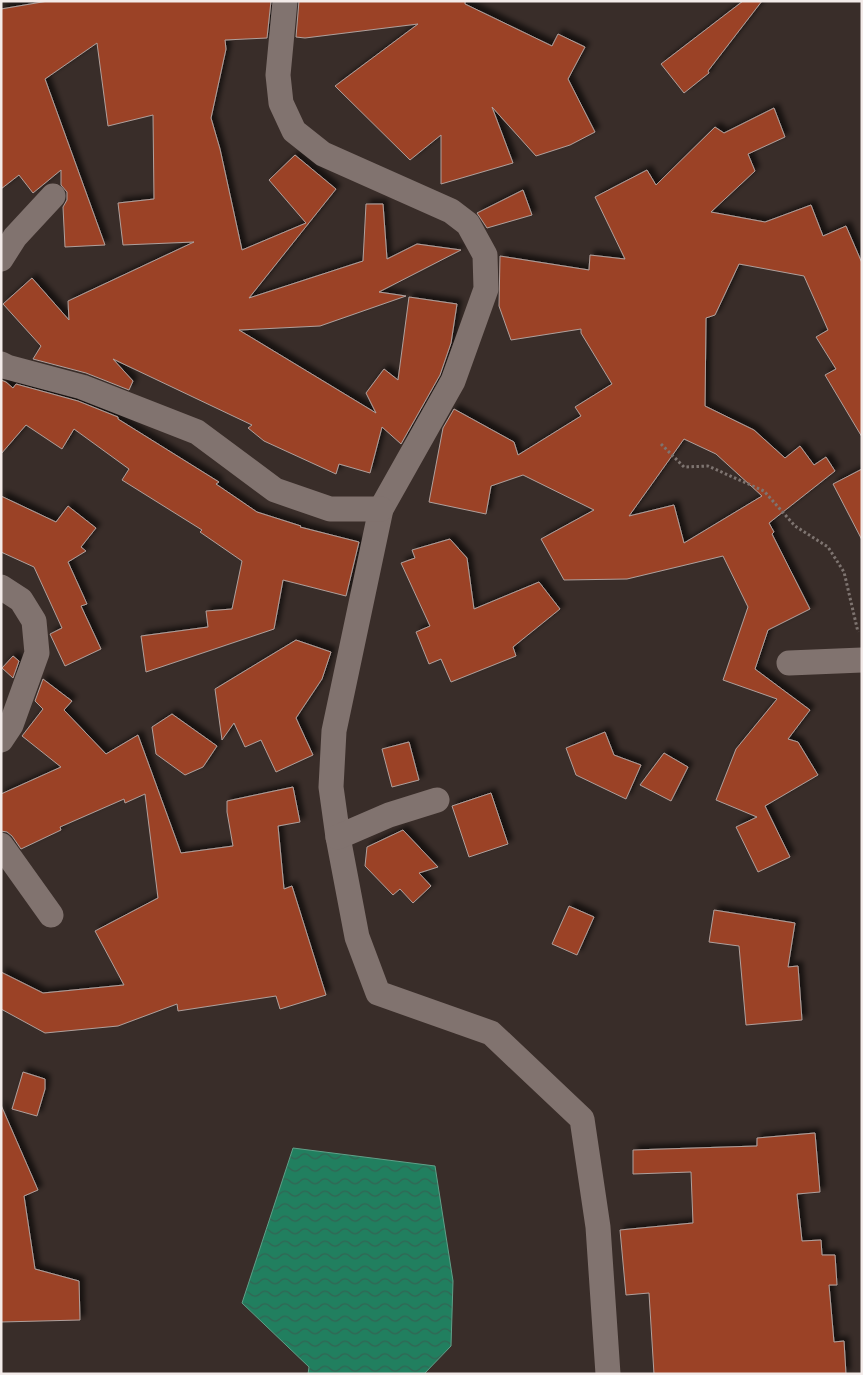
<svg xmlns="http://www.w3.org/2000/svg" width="863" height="1375" font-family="'Times New Roman',serif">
<defs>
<pattern id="water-waves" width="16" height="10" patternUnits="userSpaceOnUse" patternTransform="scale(1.25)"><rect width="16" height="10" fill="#217f5f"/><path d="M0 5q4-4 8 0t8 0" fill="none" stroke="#336554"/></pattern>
<filter id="shadow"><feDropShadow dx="4.5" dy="-4.5" stdDeviation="2.5" flood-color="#0009"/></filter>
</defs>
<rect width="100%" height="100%" fill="#392d29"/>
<path fill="url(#water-waves)" stroke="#609f88" d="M293,1148L435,1166L453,1281L451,1346L424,1374H308L309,1367L242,1303Z"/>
<g fill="#9b4328" stroke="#afa09c" fill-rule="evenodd" filter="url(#shadow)">
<path d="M48,1H271L267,38L225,40L226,49L211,118L220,149L242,250L306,223L269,180L295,155L336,189L249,298L363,261L366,204H383L387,259L417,244L461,250L379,292L406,296L320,326L239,330L376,413L366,393L384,369L398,380L409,297L457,304L451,343L440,375L401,444L382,427L370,473L339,464L336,474L264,441L248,428L252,425L113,359L133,381L129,390L86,373L33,359L41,346L3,304L32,278L69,320L68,301L194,242L123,245L118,203L154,199L153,115L108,126L97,43L45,79L105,245L65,247L63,207L67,200V192L61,185V170L33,193L19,175L1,189V9Z"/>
<path d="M299,1H465V4L552,46L558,34L585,47L568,79L595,132L570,145L536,156L492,107L513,163L441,184V135L410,160L335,86L418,24L305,38L296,37Z"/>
<path d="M743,1H762L708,71L709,73L684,93L661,64Z"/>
<path d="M774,108L785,137L748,154L755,171L711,212L765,222L811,205L823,236L846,226L862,263V437L825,375L836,369L816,337L828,330L804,276L739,264L715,315L706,318L705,406L754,430L785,458L800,446L814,465L826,457L835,471L769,523L774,532L772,534L810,609L768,630L755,669L810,710L788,739L798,742L818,775L765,806L790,857L758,872L736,827L757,817L716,800L736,749L777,699L723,680L748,607L723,556L627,579L564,580L541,539L594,510L523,475L491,486L486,514L429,502L443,428L454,409L514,442L518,455L581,416L575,407L612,384L581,333V329L511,340L499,306L500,256L589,270L590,255L625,259L595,197L647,170L656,185L715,127L724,133ZM684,439L716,454L762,496L684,543L674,505L629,516Z"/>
<path d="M523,190L532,215L487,228L477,213Z"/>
<path d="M1,380L6,382L13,388L16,384L78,401L118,417V419L219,482L216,484L257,512L301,526L300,527L359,542L346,596L283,580L274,629L146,672L141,636L208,627L206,611L232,609L242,561L200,532L202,530L122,480L129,469L74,429L62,449L26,425L1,454Z"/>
<path d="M862,469V540L833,484Z"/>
<path d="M1,496L56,522L68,506L96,528L81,547L86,551L68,562L87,604L81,606L101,649L65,666L50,634L62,628L34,567L1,552Z"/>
<path d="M450,539L467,558L474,609L539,582L560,609L513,647L516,656L451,682L441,659L429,664L416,632L430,626L401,563L415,558L412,550Z"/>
<path d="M296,640L331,652L322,679L296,718L313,755L276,772L261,740L245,747L234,723L222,740L215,689Z"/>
<path d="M13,656L19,661L13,678L2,668Z"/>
<path d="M43,679L72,701L64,710L106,754L138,735L181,853L233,846L227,812V801L293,787L300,822L278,826L284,889L292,886L326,995L280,1009L276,996L178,1011L177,1004L118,1026L45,1033L1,1009V972L43,993L124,985L95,931L158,898L145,794L125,803L124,799L60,827L61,830L21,849L12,836L7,832L1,831V794L61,767L22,736L43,709L35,701Z"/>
<path d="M172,714L217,746L203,767L185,775L156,754L152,727Z"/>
<path d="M605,732L614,755L641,765L626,799L576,775L566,748Z"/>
<path d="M409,742L419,780L392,787L382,749Z"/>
<path d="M664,753L688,767L671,801L640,785Z"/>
<path d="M491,793L508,844L469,857L452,806Z"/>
<path d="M403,830L438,867L419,873L431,886L413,903L400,889L393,895L365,866L367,847Z"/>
<path d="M569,906L594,917L577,955L552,944Z"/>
<path d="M714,910L795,923L788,967L798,966L802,1020L746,1025L739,946L709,942Z"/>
<path d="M23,1072L45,1079V1089L37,1116L12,1109Z"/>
<path d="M1,1105L38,1190L24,1196L35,1269L79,1281L80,1320L1,1322Z"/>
<path d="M815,1133L820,1192L797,1194L802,1241L821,1240L822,1255H835L837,1285H829L834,1342L844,1341L846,1374H654L649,1293L626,1295L620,1230L693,1223L691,1172L633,1174V1150L757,1146V1138Z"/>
</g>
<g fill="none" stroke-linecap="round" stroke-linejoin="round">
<path stroke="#7e7470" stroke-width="3" stroke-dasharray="2.5 2.5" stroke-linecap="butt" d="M661,444L684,467L708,466L764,491L795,526L828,547L844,572L858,632"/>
<g stroke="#81736f" stroke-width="25">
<path d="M285,1L278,75L281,103L294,131L323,154L451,211L468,224L485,255L486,289L453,381L381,509L334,731L331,787L338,837L357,937L378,993L491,1033L582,1119L598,1227L608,1374"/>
<path d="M1,259L15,237L53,196"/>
<path d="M1,364L7,367L82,387L197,432L275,490L330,509H381"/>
<path d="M1,587L21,600L34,621L37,653L11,725L1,740"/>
<path d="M789,663L862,660"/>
<path d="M338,837L389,815L437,800"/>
<path d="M1,845L51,915"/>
</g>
</g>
<rect width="863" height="1375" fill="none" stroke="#f3ebe9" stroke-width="5"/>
</svg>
